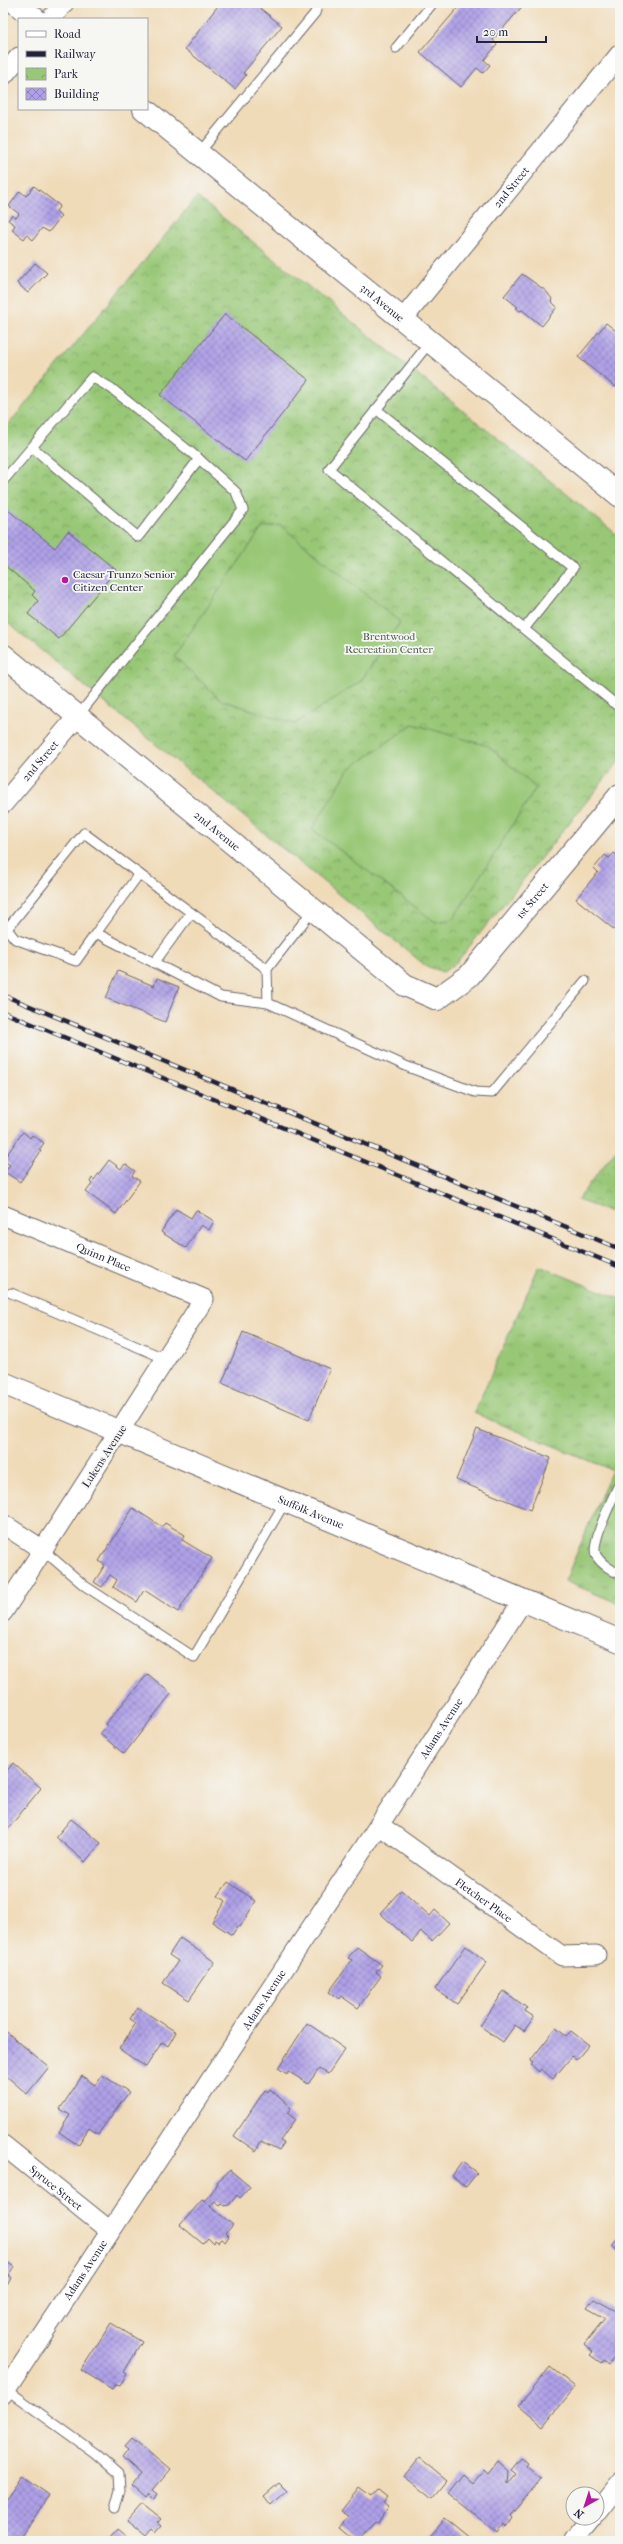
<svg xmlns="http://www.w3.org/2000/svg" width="623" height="2544" font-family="'IM FELL French Canon',serif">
<defs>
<pattern id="grass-tufts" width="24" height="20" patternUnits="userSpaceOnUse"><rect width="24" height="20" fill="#98c776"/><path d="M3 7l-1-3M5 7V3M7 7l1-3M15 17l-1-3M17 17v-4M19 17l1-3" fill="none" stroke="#7ca162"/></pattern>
<pattern id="park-crowns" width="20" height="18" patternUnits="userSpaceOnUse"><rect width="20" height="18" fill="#98c776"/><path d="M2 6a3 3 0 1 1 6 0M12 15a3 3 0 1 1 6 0" fill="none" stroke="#7ca162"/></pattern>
<pattern id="building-cross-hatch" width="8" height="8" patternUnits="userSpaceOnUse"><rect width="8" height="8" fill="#afa0e7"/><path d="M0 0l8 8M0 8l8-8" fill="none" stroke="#8e82bc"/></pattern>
</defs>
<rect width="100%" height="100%" fill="#f6f6f2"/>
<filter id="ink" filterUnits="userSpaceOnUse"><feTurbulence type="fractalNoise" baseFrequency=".025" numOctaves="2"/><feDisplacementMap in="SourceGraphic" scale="8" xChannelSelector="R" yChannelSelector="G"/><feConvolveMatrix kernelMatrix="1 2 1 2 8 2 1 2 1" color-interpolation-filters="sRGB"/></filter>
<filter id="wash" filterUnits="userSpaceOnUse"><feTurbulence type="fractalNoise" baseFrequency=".012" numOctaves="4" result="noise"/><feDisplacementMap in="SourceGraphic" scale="16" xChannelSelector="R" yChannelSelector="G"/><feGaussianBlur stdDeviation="0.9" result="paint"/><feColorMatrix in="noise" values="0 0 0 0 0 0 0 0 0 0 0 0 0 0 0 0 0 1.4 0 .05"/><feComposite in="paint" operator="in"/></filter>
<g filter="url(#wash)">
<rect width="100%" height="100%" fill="#f0dbb9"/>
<path fill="url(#grass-tufts)" stroke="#5d7458" d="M539,1266L620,1299V1604L565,1581L612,1470L474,1413Z"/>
<g fill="url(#park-crowns)" stroke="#5d7458">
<path d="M197,197L620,537V760L456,963L443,972L426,966L3,619V431Z"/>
<path d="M620,1145V1215L577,1200Z"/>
</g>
<g fill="#98c776" stroke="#5d7458">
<path d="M280,525L400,622L361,681L295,724L221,700L174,656L262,528Z"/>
<path d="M413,724L488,746L536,788L453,919L435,922L312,829L349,769Z"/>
</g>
<g id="blocks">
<g fill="url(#building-cross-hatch)">
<path d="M220,3H254L282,26L243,73L246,75L235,89L185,49Z"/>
<path d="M462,3H525L493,40L497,45L484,60L490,65L483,73L477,68L461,87L420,52Z"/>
<path d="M34,186L60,206L56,211L61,216L49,232L42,228L33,240L27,235L24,239L12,230L15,225L8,220L12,215L16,218L19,214L9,206L20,191L26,196Z"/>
<path d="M35,263L47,273L28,293L17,283Z"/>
<path d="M522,274L546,291L552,299L551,301L557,307L542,326L522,310L520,311L516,308L518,307L504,296Z"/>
<path d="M225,314L309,380L245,461L160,395Z"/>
<path d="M606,323L620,334V381L615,387L578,357Z"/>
<path d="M3,506L55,548L68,531L116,570L59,639L28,614L38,601L32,595L35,591L3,564V548L9,542L3,537Z"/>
<path d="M614,853L620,858V928L616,931L576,899L598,872L594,868L605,855L609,858Z"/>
<path d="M118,971L154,986L157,978L179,987L165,1022L106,998Z"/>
<path d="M23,1132L30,1138L32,1135L44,1143L39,1150L41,1151L20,1182L5,1172L10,1165L3,1160Z"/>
<path d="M109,1160L121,1169L125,1164L135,1171L132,1176L140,1181L116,1214L86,1192L92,1184L90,1182L92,1178L94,1180Z"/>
<path d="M176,1209L191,1218L196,1210L214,1221L209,1230L201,1225L186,1248L161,1232Z"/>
<path d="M243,1332L330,1369L309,1420L222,1383Z"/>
<path d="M477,1429L551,1458L530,1510L456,1480Z"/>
<path d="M133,1508L162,1527L165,1523L185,1535L182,1540L212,1558L178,1612L144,1590L137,1602L113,1587L117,1580L110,1575L102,1587L94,1582L105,1565L99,1561Z"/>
<path d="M148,1674L171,1694L124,1754L100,1734L107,1726L105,1724Z"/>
<path d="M13,1763L41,1788L8,1829L3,1824V1776Z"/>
<path d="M71,1819L101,1843L85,1862L56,1837Z"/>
<path d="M228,1882L256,1901L240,1927L238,1926L232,1935L212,1922L225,1901L218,1896Z"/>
<path d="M401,1890L430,1916L435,1910L449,1923L432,1941L421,1932L412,1942L380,1913Z"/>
<path d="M180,1938L215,1962L189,2000L163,1983L178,1961L169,1955Z"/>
<path d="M466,1946L487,1962L457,2004L435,1989Z"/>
<path d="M357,1947L382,1965L376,1972L381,1976L358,2008L341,1996L339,1999L329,1992L352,1960L348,1958Z"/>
<path d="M504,1991L527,2008L525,2011L534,2017L524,2031L515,2025L503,2042L480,2026Z"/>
<path d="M137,2007L176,2032L168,2046L162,2042L146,2067L119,2049L136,2023L130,2019Z"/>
<path d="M307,2023L345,2049L328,2074L319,2069L308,2084L288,2071L287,2074L278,2068Z"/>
<path d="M556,2028L566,2036L571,2031L589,2045L576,2060L572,2056L553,2079L541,2069L539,2072L531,2065L533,2063L530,2061Z"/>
<path d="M3,2029L49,2067L27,2094L3,2073Z"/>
<path d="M102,2075L129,2092L98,2134L89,2128L78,2145L59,2132L70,2115L60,2109L82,2076L95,2085Z"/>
<path d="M270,2089L291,2108L287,2113L295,2119L280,2141L284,2143L279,2150L261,2141L256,2151L234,2136L265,2090L268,2092Z"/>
<path d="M462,2162L477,2173L466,2187L452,2176Z"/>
<path d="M230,2170L250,2187L240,2198L237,2195L229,2205L225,2206L222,2203L220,2205L215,2201L210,2206L233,2225L226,2233L229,2236L225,2242L221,2239L218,2242L215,2240L213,2243L208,2238L203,2244L180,2225L202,2200L205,2202L213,2191L217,2182Z"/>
<path d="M620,2235V2253L612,2246Z"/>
<path d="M3,2259L14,2267L8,2275L11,2278L3,2293Z"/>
<path d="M594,2299L620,2313V2350L608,2364L603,2360L601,2363L590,2355L593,2352L584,2344L605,2318L587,2308Z"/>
<path d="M111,2323L142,2342L124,2372L127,2374L120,2385L115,2384L112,2389L81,2370Z"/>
<path d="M550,2367L575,2387L544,2426L519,2405Z"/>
<path d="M132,2438L170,2470L153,2490L158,2494L154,2499L149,2494L146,2498L131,2485L140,2474L122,2458L128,2450L124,2447Z"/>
<path d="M419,2458L447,2481L433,2498L405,2475Z"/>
<path d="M521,2458L528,2463L526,2466L541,2479L510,2516L512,2518L506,2527L503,2524L497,2533L448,2493L463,2474L473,2483L483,2471L487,2475L498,2461L509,2471L508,2484L516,2474L511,2470Z"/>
<path d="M22,2476L49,2495L19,2541H5L3,2504Z"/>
<path d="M279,2483L287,2491L271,2505L264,2496Z"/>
<path d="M359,2488L371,2497L377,2490L387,2498L382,2504L387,2508L378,2523L376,2521L357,2541L340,2527L349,2516L341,2511Z"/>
<path d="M142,2504L161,2519L158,2522L162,2525L156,2532L153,2529L147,2536L128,2520Z"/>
<path d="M444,2519L471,2541H425Z"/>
<path d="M117,2528L133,2541H107Z"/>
</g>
</g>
</g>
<g filter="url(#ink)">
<use href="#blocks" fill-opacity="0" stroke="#6a6367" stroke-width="1"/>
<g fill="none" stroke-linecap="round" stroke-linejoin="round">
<defs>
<g id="service">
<path d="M396,48L433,3"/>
<path d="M199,153L315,13L318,3"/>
<path d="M430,342L329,469L620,708"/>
<path d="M376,409L573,568L524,629"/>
<path d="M3,481L92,377L111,388L199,459L138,537L32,447"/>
<path d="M78,716L243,510L236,492L199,459"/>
<path d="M313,910L267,969L268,1003L408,1067L475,1092L492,1093L585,981"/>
<path d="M96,933L139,874"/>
<path d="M154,963L191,913"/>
<path d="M267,969L84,833L7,929L15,939L76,961L96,933L221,997L268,1003"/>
<path d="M11,1293L166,1359"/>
<path d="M620,1482C614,1496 590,1542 596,1555C600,1563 612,1571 620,1574"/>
<path d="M43,1550L85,1586L194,1657L285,1502"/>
<path d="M6,2389L95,2453L119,2474L120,2490L115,2509"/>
</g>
<g id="minor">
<path d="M51,19L64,3"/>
<path d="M3,76L19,57"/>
<path id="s1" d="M402,320L620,54"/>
<path id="s2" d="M3,804L77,717"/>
<path id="s3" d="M3,1215L204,1299L3,1612"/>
<path d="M3,1524L43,1550"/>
<path id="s4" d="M379,1825L562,1956L596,1955"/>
<path id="s5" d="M3,2145L110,2231"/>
<path id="s6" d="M3,2394L379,1825L522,1602"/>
<path d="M597,2512L620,2483"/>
<path d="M573,2541L592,2518"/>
</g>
<g id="tertiary">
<path d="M16,3L35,19"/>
<path id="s7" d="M144,109L620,496"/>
<path id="s8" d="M3,655L405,985L437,999L469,976L620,795"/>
</g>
<g id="secondary">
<path id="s9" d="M3,1383L620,1641"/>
</g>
</defs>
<use href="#service" stroke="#6a6367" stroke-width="11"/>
<use href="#minor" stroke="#6a6367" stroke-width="21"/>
<use href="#tertiary" stroke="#6a6367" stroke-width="24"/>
<use href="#secondary" stroke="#6a6367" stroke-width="24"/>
<use href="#service" stroke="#fff" stroke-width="9"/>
<use href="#minor" stroke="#fff" stroke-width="19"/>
<use href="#tertiary" stroke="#fff" stroke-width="22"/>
<use href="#secondary" stroke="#fff" stroke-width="22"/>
<defs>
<g id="rail">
<path d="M3,995L620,1249"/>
<path d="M3,1012L620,1267"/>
</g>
</defs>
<use href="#rail" stroke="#22223b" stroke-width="4.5"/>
<use href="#rail" stroke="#f6f6f2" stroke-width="3" stroke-dasharray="9" stroke-linecap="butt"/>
</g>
</g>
<circle fill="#b5179e" stroke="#f6f6f2" stroke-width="1.5" cx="65" cy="580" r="4"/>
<g text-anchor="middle" stroke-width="3.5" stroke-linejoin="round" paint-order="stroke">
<g font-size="11" fill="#22223b" stroke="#f6f6f2">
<text dy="4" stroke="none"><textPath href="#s1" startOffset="172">2nd Street</textPath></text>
<text dy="4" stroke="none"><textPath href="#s7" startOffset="307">3rd Avenue</textPath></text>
<text dy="4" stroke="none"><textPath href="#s2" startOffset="57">2nd Street</textPath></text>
<text dy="4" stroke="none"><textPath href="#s8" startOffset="277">2nd Avenue</textPath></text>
<text dy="4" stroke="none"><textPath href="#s8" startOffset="693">1st Street</textPath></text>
<text dy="4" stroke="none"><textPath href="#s3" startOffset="109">Quinn Place</textPath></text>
<text transform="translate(104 1456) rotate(-57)" y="4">Lukens Avenue</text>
<text dy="4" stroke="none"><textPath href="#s9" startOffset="334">Suffolk Avenue</textPath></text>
<text dy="4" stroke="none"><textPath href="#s6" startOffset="797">Adams Avenue</textPath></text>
<text dy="4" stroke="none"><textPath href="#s4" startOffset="129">Fletcher Place</textPath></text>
<text dy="4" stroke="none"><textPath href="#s6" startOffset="473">Adams Avenue</textPath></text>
<text dy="4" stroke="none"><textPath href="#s5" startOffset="68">Spruce Street</textPath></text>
<text dy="4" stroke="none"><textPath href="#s6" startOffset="149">Adams Avenue</textPath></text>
</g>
<g font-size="11" fill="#22223b" stroke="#f6f6f2" text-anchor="start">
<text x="73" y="578">Caesar Trunzo Senior<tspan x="73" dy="13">Citizen Center</tspan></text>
</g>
<g font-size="11" fill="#4b5c50" stroke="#f6f6f2">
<text x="389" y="640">Brentwood<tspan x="389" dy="13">Recreation Center</tspan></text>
</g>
</g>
<rect width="623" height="2544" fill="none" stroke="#f6f6f2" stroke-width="16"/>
<rect x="18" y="18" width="130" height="92" fill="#f6f6f2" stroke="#a1a1a9"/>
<rect x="26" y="31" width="20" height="6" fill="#ffffff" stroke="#a1a1a9"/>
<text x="54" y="38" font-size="12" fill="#22223b">Road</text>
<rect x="26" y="51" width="20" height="6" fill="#22223b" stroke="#a1a1a9"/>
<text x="54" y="58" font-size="12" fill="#22223b">Railway</text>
<rect x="26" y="68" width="20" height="12" fill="url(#park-crowns)" stroke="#a1a1a9"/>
<text x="54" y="78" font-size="12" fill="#22223b">Park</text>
<rect x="26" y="88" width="20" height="12" fill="url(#building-cross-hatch)" stroke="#a1a1a9"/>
<text x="54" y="98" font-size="12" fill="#22223b">Building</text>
<g transform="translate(585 2506) rotate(219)"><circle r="19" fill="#f6f6f2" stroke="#a1a1a9"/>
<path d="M0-3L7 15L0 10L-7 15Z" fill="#b5179e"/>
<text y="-6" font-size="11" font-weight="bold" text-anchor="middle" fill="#22223b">N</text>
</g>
<path d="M477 36v6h69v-6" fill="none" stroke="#22223b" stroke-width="2"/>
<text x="483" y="36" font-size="12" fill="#22223b" stroke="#f6f6f2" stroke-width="3" paint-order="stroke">20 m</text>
</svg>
